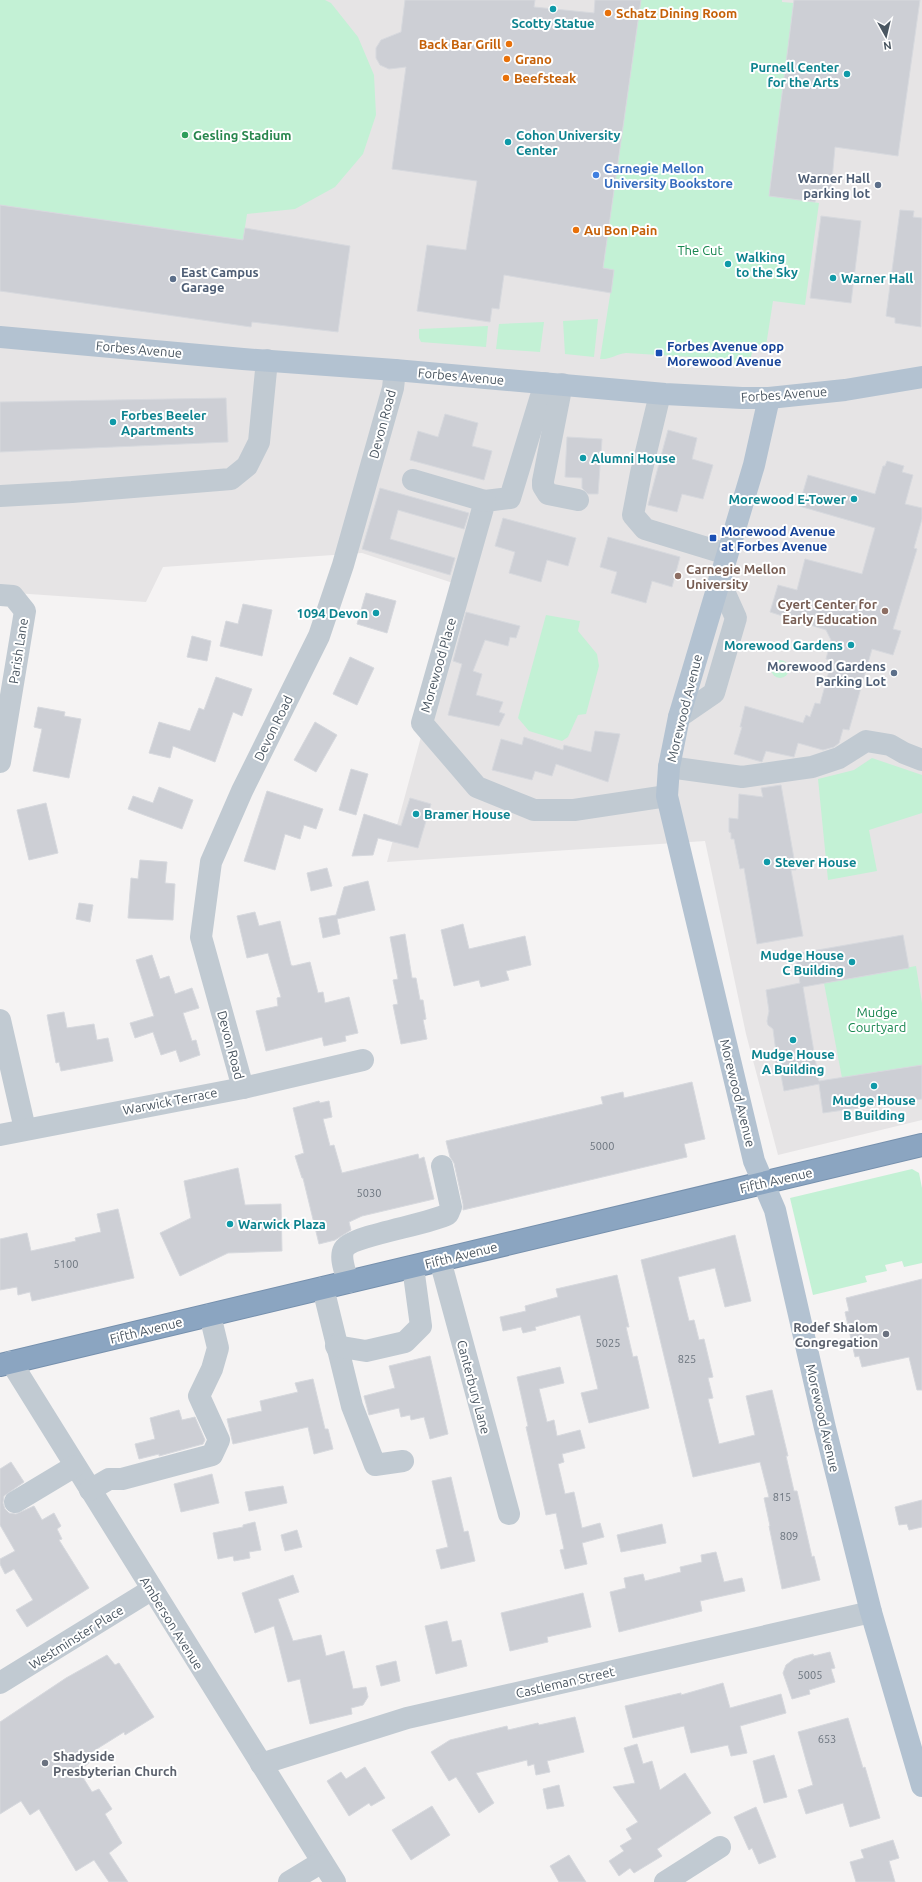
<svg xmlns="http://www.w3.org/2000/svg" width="922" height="1882" font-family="Ubuntu,sans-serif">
<rect width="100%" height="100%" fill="#f5f3f3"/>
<path fill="#e6e4e5" d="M0,0H922V1120L778,1155L746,1034L705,841L387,862L462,586L362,553L163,567L146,602L0,592Z"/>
<g fill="#c3f1d5">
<path d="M0,0H325L331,3L358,37L374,75L376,115L363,154L335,187L295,209L247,214L243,240L0,205Z"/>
<path d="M641,0H782V2L794,3L779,197L819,203L805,305L773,301L766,346L754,344L749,365H721L708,358L626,353C617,354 609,360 600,359L614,270L603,268Z"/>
<path d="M598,319L594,357L565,354L563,321Z"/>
<path d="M544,322L540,352L496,349L499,324Z"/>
<path d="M488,326L486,347L421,342L419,338V329Z"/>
<path d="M546,615L580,621L578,631L597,654L599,666L586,714L578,715L568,737L562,741L529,731L518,718Z"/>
<circle cx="780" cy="669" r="9"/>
<path d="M872,758L922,775V813L869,830L877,871L828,880L818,779L854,770Z"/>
<path d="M916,966L922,1003V1065L842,1078L824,983Z"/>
<path d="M912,1169L919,1173L922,1188V1263L904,1267L902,1261L885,1265L887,1271L865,1276L867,1282L813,1295L790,1198Z"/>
</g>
<g fill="#cdcfd5" stroke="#d7d9de">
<path d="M405,0H535L534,7L594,13L595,0H641L603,268L614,270L611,293L504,275L499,309L492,308L490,322L417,311L427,245L466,250L477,181L392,169L406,67L389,69L380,65L376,58V48L381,40L401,32Z"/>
<path d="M794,0H920L898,156L835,147L831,191L817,190L815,202L769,196Z"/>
<path d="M0,205L243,240L245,228L350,246L338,332L252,322L251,327L0,291Z"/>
<path d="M900,210L914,211L913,217L922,218L921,327L895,323V318L886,316Z"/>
<path d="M821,216L861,221L851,303L810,298Z"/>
<path d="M226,398L228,442L0,452V402Z"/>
<path d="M445,414L478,423L472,446L492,451L484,480L410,460L418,431L438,437Z"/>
<path d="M668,430L697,438L692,459L713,465L703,499L682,494L677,512L648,505Z"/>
<path d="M567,437L602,439L598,494H588L582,488V478L565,477Z"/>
<path d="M887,461L904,466L902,472L913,475L905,504L922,508V519L914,548L917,549L893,629L901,631L893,655L872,649L849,730L843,729L839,743L834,747L823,750L798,743L794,757L766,751L762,762L734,754L742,727H740L745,706L803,723L806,715L810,717L815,703L820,704L832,660L826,659L831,640L826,630L770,612L778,585L797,590L805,559L862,574L875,528L799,506L808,475L875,494L883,466H885Z"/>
<path d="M380,488L469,513L464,529L398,510L390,539L455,558L450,575L362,549Z"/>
<path d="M503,518L576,538L568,566L547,560L541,582L509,573L515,552L495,546Z"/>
<path d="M608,537L680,557L672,587L652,581L646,603L611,593L617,572L600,567Z"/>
<path d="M366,593L396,601L387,633L357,624Z"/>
<path d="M243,604L272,610L262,656L220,646L226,621L238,624Z"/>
<path d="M466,612L520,626L516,638L510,637L508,646L485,640L473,671L482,674L476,695L503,702L499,712L505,714L499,726L448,715L462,664L453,661Z"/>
<path d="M192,636L211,641L207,661L187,657Z"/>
<path d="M350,657L374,668L357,705L333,694Z"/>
<path d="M216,677L252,689L242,716L233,712L215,762L173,746L170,758L149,753L159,722L190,731L199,708L204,710Z"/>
<path d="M38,707L65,712L64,716L81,719L69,778L33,771L42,729L34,727Z"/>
<path d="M315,722L337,735L316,772L294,760Z"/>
<path d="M595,731L620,734L608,782L556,764L552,776L535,771L532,780L492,770L501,739L522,745L524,737L563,750L564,745L591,752Z"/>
<path d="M351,769L368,774L356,815L339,810Z"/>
<path d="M781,785L796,870H791L803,936L757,944L744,868L740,869L734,839H731V833L729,832V818L738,819L739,794L763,797L761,788Z"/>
<path d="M159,787L193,800L182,829L128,809L133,796L153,803Z"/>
<path d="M267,791L323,809L316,829L304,825L300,839L285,834L275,870L244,861Z"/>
<path d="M410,798L431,804L418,848L378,838L373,855L352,856L364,814L401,826Z"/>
<path d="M46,803L58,853L29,860L17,810Z"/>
<path d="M140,860L167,862L165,883L175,884L173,920L128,918L131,878L138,879Z"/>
<path d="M327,868L332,886L311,891L307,873Z"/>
<path d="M368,881L375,910L337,919L340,934L323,938L319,918L336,915L344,887Z"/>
<path d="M79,903L93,905L90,922L76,919Z"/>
<path d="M255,912L259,926L280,921L291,965L293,966L310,962L318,993L323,992L325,1003L349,997L358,1033L345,1036L346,1041L324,1046L322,1037L266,1051L256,1011L278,1006L277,998L281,997L268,953L247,958L237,916Z"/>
<path d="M463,924L469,949L525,936L531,965L506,971L509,980L481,987L479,980L454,986L441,930Z"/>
<path d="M405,934L412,978H416L420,1000H423L426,1019L423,1020L427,1039L401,1044L393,1005L398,1004L393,980L398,979L390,937Z"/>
<path d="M903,935L909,968L803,987L819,1081L922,1065V1099L823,1113L819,1084L784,1091L780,1070L774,1059L776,1052L773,1029L768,1025L767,1021L769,1011L766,990L800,983L795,954Z"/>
<path d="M152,955L160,979L169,976L175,994L192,988L199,1008L183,1013L192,1041L196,1040L200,1055L180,1062L176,1050L161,1055L153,1032L135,1038L130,1023L154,1016L136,960Z"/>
<path d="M64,1012L67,1028L94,1024L97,1040L108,1038L113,1061L61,1071L59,1062L56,1063L47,1015Z"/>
<path d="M692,1082L705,1139L684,1144L687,1157L463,1210V1204L454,1163L450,1157L446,1141L603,1104L601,1097L623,1092L624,1098Z"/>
<path d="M319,1101L320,1103L329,1101L332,1117L323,1119L330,1146L334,1145L342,1173L418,1154L419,1159L424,1157L434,1199L362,1216L349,1222L351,1230L335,1240L319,1244L303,1178H302L295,1156L304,1153L293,1108Z"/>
<path d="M238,1168L245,1205L281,1204L282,1251L228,1253L180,1276L160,1233L191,1218L184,1181Z"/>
<path d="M118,1209L134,1278L32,1301L30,1292L18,1295L17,1287L0,1290V1239L27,1233L31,1251L76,1241L75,1238L101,1232L97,1214Z"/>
<path d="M735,1235L751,1301L725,1307L715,1268L678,1277L689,1321L694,1320L699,1340L704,1339L713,1377L708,1378L713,1398L708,1399L719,1444L755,1435L746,1396L772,1390L788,1456H786L794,1491H797L812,1557L814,1556L820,1580L782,1589L769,1526H770L764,1498L769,1497L760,1462L693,1477L641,1260Z"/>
<path d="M617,1275L629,1327H626L633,1357L637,1356L649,1408L589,1423L581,1393L598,1389L580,1315L535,1327L536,1330L523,1333L521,1327L503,1331L500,1317L526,1311L525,1306L558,1297L556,1289Z"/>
<path d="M922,1279V1390H917L909,1357L862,1367L859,1356L855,1357L845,1312L849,1311L846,1298Z"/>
<path d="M430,1356L448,1434L430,1439L424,1417L411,1420L410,1415L401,1417L399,1408L369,1415L364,1396L395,1388L389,1366Z"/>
<path d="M560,1367L564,1383L539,1389L547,1422L554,1420L557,1436L580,1430L585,1448L562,1454L564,1462L558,1464L565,1494L574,1492L582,1528L600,1523L604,1537L582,1543L587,1564L565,1569L560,1550L564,1549L556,1513L546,1515L526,1427L528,1426L517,1377Z"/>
<path d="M313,1379L325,1429H328L333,1449L314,1454L308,1427L233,1444L227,1419L262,1411L260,1401L298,1392L295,1383Z"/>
<path d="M179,1410L182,1420L195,1417L205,1440L203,1444L159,1456V1454L139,1459L135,1444L155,1439L150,1418Z"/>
<path d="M11,1462L24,1482L4,1496L3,1503L5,1509L9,1513L16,1514L34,1506L42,1520L54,1513L61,1526L57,1529L62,1539L59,1540L89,1588L27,1627L16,1610L33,1600L14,1569L5,1574L0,1564V1559L15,1551L0,1525V1469Z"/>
<path d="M212,1474L219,1503L181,1512L174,1484Z"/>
<path d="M451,1477L464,1532L468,1531L475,1561L441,1569L436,1550L448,1547L432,1481Z"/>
<path d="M283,1486L287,1503L249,1511L245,1492Z"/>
<path d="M922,1500V1527L909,1530L907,1524L899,1525L895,1507Z"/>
<path d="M255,1522L261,1550L249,1552L250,1558L234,1561L233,1556L218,1559L213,1533L243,1527V1525Z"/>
<path d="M662,1524L666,1543L621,1552L617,1535Z"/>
<path d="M297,1530L302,1547L285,1551L281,1535Z"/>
<path d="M716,1552L724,1582L742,1578L745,1591L700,1601L702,1611L619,1632L610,1592L626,1588L624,1578L643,1574L645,1581L681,1572L680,1567L702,1562L701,1555Z"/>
<path d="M293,1575L299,1592L278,1599L293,1641L321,1635L326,1656L344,1651L353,1689L366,1687L368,1697L363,1705L351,1708L352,1714L310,1724L300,1679L288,1682L274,1626L255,1633L242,1593Z"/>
<path d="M583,1593L591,1627L547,1637L548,1642L510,1651L501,1613Z"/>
<path d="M447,1621L452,1642L461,1640L467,1666L436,1674L425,1626Z"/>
<path d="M830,1652L835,1668L831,1669L835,1682L809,1690L810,1694L792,1699L783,1673L786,1665L794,1659L813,1654L814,1656Z"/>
<path d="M107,1655L115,1665L119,1663L154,1717L125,1735L124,1732L92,1752L90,1762L79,1771L92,1792L99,1789L112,1809L105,1814L122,1843L109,1853L128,1882H109L94,1860L76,1871L39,1809L30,1815L21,1801L0,1814V1722L66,1678Z"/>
<path d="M396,1661L400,1681L381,1686L376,1666Z"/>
<path d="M723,1683L730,1708L781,1694L786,1713L740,1726L747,1753L731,1756L728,1745L691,1753L684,1726L633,1738L625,1706L681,1693V1695Z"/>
<path d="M575,1717L584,1752L547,1761L550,1772L536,1775L534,1764L528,1766L527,1760L476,1773L494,1803L479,1813L456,1777L449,1781L431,1752L450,1740L507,1726L508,1730L538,1723L539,1725Z"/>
<path d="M848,1718L863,1768L865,1767L880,1818L850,1827L843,1803L806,1814L798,1790L813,1785L798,1732Z"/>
<path d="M637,1744L643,1764L652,1761L660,1790L685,1773L711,1813L657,1849L662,1856L634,1873L630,1868L619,1876L609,1861L624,1851L620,1846L632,1839L626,1829L638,1822L613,1787L635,1783L624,1748Z"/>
<path d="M774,1755L787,1797L764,1803L753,1761Z"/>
<path d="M365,1767L385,1798L371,1806L369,1803L349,1816L327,1781L341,1772L346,1779Z"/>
<path d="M559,1785L564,1806L547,1809L543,1789Z"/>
<path d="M432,1806L450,1835L411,1860L392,1830Z"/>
<path d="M756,1807L776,1857L759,1864L752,1848L749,1850L734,1817Z"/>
<path d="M893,1840L899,1858L889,1861L895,1882H856L850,1862L864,1858L861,1850Z"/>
<path d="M569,1855L586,1882H559L550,1866Z"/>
</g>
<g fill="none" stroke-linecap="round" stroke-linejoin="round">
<defs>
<path id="highway" d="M0,1365L922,1145"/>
</defs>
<use href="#highway" stroke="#7690ad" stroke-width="24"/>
<g stroke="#c1cad2" stroke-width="22">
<path d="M545,383L510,498L485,501L422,723L477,787L534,810H574L667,796"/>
<path d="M562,384L543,481V486L548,494L578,500"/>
<path d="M660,394L641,473L633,515L645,529L727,554"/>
<path d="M413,480L485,501"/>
<path d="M0,496L72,492L231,479L247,466L259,442L267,360"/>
<path d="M0,595L13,596L25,611L0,762"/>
<path d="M679,717L714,693L736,618L719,580"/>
<path d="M669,767L742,777L812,767L839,758L866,741L890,745L904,753L922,760"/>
<path d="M0,1020L25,1129"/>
<path d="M243,1088L201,937L211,862L242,791L319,636L343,565L393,388L395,370"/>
<path d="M0,1135L243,1088L363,1060"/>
<path d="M440,1260L509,1514"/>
<path d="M348,1282C346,1273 339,1258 344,1249C352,1235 428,1225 448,1214L451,1207L442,1166"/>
<path d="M323,1288L352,1406L375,1465L403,1461"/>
<path d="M336,1346L366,1351L405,1342L421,1326L413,1267"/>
<path d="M11,1362L335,1882"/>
<path d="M90,1490L109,1479H122L212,1455L219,1440L199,1396L212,1369L218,1348L210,1315"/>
<path d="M15,1502L75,1466"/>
<path d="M0,1683L151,1590"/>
<path d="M261,1764L407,1718L871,1612"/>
<path d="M289,1882L322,1862"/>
<path d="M665,1882L720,1847"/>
</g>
<g stroke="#b3c2d1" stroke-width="22">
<path d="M0,337L243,359L395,370L665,394L742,398H769L845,390L922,377"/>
<path d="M769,398L754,465L679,717L669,767L667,796L754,1161L775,1210L825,1428L871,1612L922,1786"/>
</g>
<use href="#highway" stroke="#8ba5c1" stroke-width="22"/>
</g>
<g fill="#0f9aa8" stroke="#fff" stroke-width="1.5">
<circle cx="553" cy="9" r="4"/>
<circle cx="847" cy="74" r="4"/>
<circle cx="508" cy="142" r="4"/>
<circle cx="728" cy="264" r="4"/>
<circle cx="833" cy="278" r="4"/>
<circle cx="113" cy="422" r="4"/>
<circle cx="583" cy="458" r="4"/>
<circle cx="854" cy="499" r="4"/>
<circle cx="376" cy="613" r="4"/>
<circle cx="851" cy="645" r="4"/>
<circle cx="416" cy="814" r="4"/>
<circle cx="767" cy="862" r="4"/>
<circle cx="852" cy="962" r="4"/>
<circle cx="793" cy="1040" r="4"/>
<circle cx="874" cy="1086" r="4"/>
<circle cx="230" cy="1224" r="4"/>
</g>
<g fill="#e8710a" stroke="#fff" stroke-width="1.5">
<circle cx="608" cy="13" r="4"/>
<circle cx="509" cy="44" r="4"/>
<circle cx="507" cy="59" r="4"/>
<circle cx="506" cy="78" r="4"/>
<circle cx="576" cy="230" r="4"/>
</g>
<circle fill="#2e9e5b" stroke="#fff" stroke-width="1.5" cx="185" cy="135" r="4"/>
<circle fill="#3f7fe0" stroke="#fff" stroke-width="1.5" cx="596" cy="175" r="4"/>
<g fill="#5c6f8a" stroke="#fff" stroke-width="1.5">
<circle cx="878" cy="185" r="4"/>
<circle cx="173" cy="279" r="4"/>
<circle cx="894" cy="673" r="4"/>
</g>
<g fill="#1a4fb4" stroke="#fff" stroke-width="1.5">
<rect x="655" y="349" width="8" height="8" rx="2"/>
<rect x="709" y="534" width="8" height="8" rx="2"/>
</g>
<g fill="#8d6e63" stroke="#fff" stroke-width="1.5">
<circle cx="678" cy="576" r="4"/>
<circle cx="885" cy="611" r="4"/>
</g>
<g fill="#6b7280" stroke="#fff" stroke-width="1.5">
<circle cx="886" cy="1334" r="4"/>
<circle cx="45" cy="1763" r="4"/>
</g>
<g text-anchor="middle" stroke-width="4" stroke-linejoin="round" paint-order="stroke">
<g font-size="11" fill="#6b747e">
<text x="602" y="1150">5000</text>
<text x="369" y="1197">5030</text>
<text x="66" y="1268">5100</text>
<text x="608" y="1347">5025</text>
<text x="687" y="1363">825</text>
<text x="782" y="1501">815</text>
<text x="789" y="1540">809</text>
<text x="810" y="1679">5005</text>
<text x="827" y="1743">653</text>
</g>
<g font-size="13" font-weight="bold" fill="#c56008" stroke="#fff" text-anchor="start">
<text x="616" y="18">Schatz Dining Room</text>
<text x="501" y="49" text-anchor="end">Back Bar Grill</text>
<text x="515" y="64">Grano</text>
<text x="514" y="83">Beefsteak</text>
<text x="584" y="235">Au Bon Pain</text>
</g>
<g font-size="13" font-weight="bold" fill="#0d838f" stroke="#fff" text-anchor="start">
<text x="553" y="28" text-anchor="middle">Scotty Statue</text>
<text x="839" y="72" text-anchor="end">Purnell Center<tspan x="839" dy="15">for the Arts</tspan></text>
<text x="516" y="140">Cohon University<tspan x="516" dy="15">Center</tspan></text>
<text x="736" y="262">Walking<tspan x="736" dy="15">to the Sky</tspan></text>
<text x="841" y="283">Warner Hall</text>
<text x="121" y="420">Forbes Beeler<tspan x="121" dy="15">Apartments</tspan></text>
<text x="591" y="463">Alumni House</text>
<text x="846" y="504" text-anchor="end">Morewood E-Tower</text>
<text x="368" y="618" text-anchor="end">1094 Devon</text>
<text x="843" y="650" text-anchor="end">Morewood Gardens</text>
<text x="424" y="819">Bramer House</text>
<text x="775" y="867">Stever House</text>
<text x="844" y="960" text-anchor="end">Mudge House<tspan x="844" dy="15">C Building</tspan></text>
<text x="793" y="1059" text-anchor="middle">Mudge House<tspan x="793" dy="15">A Building</tspan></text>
<text x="874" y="1105" text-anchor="middle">Mudge House<tspan x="874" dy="15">B Building</tspan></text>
<text x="238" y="1229">Warwick Plaza</text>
</g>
<g font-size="13" font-weight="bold" fill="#27864d" stroke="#fff" text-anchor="start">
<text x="193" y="140">Gesling Stadium</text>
</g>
<g font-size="13" font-weight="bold" fill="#366cbe" stroke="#fff" text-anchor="start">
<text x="604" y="173">Carnegie Mellon<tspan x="604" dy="15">University Bookstore</tspan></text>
</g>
<g font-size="13" font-weight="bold" fill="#4e5e75" stroke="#fff" text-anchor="end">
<text x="870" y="183">Warner Hall<tspan x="870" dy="15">parking lot</tspan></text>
<text x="181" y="277" text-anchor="start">East Campus<tspan x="181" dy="15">Garage</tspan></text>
<text x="886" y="671">Morewood Gardens<tspan x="886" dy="15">Parking Lot</tspan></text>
</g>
<g font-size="13" fill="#17864f" stroke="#fff">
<text x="700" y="255">The Cut</text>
<text x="877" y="1017">Mudge<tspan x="877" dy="15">Courtyard</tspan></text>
</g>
<g font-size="13" font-weight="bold" fill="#164399" stroke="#fff" text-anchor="start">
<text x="667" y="351">Forbes Avenue opp<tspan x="667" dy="15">Morewood Avenue</tspan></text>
<text x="721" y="536">Morewood Avenue<tspan x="721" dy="15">at Forbes Avenue</tspan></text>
</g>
<g font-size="13" fill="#4a5661" stroke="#fff">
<text transform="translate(139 349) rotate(5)" y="5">Forbes Avenue</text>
<text transform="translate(461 376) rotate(5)" y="5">Forbes Avenue</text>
<text transform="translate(784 394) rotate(-4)" y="5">Forbes Avenue</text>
<text transform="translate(382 424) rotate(-75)" y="5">Devon Road</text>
<text transform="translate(18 651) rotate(-81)" y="5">Parish Lane</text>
<text transform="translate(438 665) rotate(-74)" y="5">Morewood Place</text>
<text transform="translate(684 708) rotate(-76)" y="5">Morewood Avenue</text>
<text transform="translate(273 728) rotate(-64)" y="5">Devon Road</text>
<text transform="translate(231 1045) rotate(75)" y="5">Devon Road</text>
<text transform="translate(738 1093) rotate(76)" y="5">Morewood Avenue</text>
<text transform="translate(170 1101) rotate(-11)" y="5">Warwick Terrace</text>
<text transform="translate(776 1180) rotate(-13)" y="5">Fifth Avenue</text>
<text transform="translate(461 1255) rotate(-14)" y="5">Fifth Avenue</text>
<text transform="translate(146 1330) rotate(-14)" y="5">Fifth Avenue</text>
<text transform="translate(474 1387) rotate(75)" y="5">Canterbury Lane</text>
<text transform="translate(823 1418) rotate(77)" y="5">Morewood Avenue</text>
<text transform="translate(172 1623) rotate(58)" y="5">Amberson Avenue</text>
<text transform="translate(76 1637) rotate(-32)" y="5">Westminster Place</text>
<text transform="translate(565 1682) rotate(-13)" y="5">Castleman Street</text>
</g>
<g font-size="13" font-weight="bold" fill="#785e54" stroke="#fff" text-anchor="start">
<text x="686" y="574">Carnegie Mellon<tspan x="686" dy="15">University</tspan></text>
<text x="877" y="609" text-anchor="end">Cyert Center for<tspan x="877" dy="15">Early Education</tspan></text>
</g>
<g font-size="13" font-weight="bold" fill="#5b616d" stroke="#fff" text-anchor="end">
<text x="878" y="1332">Rodef Shalom<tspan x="878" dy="15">Congregation</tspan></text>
<text x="53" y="1761" text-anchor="start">Shadyside<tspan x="53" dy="15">Presbyterian Church</tspan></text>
</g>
</g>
<g transform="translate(886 36) rotate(172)" stroke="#ffffff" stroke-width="3" paint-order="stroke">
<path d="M0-3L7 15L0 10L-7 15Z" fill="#4a5661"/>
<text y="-6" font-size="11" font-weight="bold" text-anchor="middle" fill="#4a5661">N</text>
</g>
</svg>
